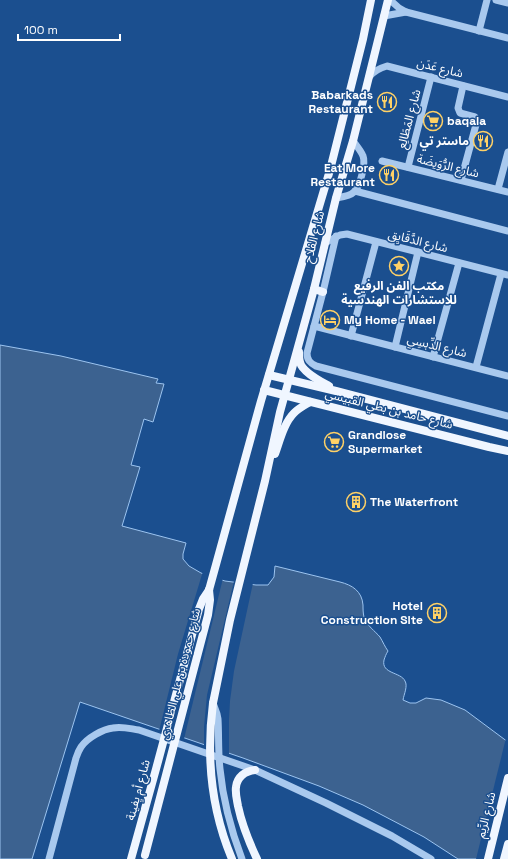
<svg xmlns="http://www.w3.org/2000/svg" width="508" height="859" font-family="'Space Grotesk','Noto Sans Arabic',sans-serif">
<rect width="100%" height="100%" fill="#1b4f8f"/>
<path fill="#3c6290" stroke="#9cc4f0" d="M0,345L61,356L158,379L156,383L164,384L153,422L144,419L131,465L140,467L122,526L186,543L183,554V559L189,566L201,573L225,581L256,585H268L274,577L275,566L340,582C352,585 362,591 363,605C363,609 363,613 364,617C367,626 375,631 380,637C383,642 385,647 388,651C386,654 385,657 384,660C381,674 401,672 405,681C408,686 404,694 403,700L410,703H416L426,698L441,700L465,710L508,742V859H458L424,837L363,805L319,786L243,758L80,702L32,859H0Z"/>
<g fill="#1b4f8f">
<path d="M203,571L223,578L184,739L159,731L178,654Z"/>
<path d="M234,581L253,583L234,671L230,701L229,720V755L204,746V727L207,695Z"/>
<path d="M506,738L508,740V859H476Z"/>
</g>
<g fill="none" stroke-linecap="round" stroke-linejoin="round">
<g stroke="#a9c9ee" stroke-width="7">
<path d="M390,0L399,8L406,12L508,38"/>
<path d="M496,0L508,3"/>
<path d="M384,16L406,12"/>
<path d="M479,31L487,0"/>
<path d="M369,77C374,71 380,68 387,66L508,97"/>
<path d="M382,161L508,192"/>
<path d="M408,167L431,77"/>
<path d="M461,180L477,121L475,117L460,113L458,108L463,86"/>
<path d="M498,189L508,152"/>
<path d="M355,191L508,231"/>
<path d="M336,198C342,197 350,196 354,192C360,187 366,163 363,156C361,151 356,145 353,141"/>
<path d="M336,236L323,292L307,353C307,360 310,363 316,366L508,416"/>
<path d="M325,243L340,235L347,234L508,275"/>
<path d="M314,326L508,376"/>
<path d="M351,336L376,242"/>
<path d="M395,347L418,252"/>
<path d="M433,357L459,263"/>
<path d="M476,367L501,274"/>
<path d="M49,859L76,758C77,755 79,750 81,747C87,738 103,729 113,728C122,726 131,729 139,730L255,770L326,803L392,836L431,859"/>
</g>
<g stroke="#f0f6ff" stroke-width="8">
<path d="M314,289L323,292"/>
<path d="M299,352C299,355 299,359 300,362C302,372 320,381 329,386"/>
<path d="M269,375L336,391L508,436"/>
<path d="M264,390L489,447L508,451"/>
<path d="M275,454C280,440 284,423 294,413C299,408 305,405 310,402"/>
<path d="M209,590L261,401L330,170L363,39L371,0"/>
<path d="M213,703L230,620L265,481L280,412L314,289L336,198L353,141L388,0"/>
<path d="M255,770C245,771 237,777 236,787C235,793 237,800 238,806C242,825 249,842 257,859"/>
<path d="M488,859L508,778"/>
<path d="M504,859L508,844"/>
</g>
<path stroke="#a9c9ee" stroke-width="7" d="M213,703L217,714L218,719C219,736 218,752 220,769C223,800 231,830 242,859"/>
<g stroke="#f0f6ff" stroke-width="8">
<path d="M213,703C206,757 211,809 232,859"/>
<path d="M145,855L208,615L210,600L209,590"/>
<path d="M131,859L156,769L199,609L203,599L209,590"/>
</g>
</g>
<defs>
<symbol id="restaurant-ring" viewBox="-11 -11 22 22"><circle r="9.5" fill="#1b4f8f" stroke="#ffd166" stroke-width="1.5"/><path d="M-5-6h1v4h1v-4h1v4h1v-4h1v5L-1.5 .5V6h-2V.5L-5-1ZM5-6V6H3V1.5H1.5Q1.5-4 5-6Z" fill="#ffd166"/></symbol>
<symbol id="supermarket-ring" viewBox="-11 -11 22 22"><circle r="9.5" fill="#1b4f8f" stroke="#ffd166" stroke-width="1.5"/><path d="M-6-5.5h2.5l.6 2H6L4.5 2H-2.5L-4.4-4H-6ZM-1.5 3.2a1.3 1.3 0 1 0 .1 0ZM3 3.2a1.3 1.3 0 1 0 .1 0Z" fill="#ffd166"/></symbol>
<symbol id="sight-ring" viewBox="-11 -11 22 22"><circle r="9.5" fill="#1b4f8f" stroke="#ffd166" stroke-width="1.5"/><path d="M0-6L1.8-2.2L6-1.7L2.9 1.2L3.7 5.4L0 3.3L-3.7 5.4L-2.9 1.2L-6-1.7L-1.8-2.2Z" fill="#ffd166"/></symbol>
<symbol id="hotel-ring" viewBox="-11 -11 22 22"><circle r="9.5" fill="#1b4f8f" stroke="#ffd166" stroke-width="1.5"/><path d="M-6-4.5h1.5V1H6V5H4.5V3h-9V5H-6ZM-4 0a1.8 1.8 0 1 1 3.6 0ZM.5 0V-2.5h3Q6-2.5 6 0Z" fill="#ffd166"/></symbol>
<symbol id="building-ring" viewBox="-11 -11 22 22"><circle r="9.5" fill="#1b4f8f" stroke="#ffd166" stroke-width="1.5"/><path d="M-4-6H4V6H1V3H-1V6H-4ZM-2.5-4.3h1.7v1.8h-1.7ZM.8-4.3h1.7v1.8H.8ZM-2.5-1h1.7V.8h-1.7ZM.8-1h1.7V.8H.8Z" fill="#ffd166"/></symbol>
</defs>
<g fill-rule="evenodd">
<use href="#restaurant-ring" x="376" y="91" width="22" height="22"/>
<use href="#supermarket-ring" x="422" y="110" width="22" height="22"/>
<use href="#restaurant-ring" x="472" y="130" width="22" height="22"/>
<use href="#restaurant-ring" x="378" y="164" width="22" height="22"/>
<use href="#sight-ring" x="388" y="255" width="22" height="22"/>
<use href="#hotel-ring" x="319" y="309" width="22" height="22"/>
<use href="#supermarket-ring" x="323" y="431" width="22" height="22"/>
<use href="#building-ring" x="345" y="491" width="22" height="22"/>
<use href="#building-ring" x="426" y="602" width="22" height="22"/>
</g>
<g text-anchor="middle" stroke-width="3" stroke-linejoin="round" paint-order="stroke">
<g font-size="12" fill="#fff" stroke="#1b4f8f">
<text transform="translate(440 68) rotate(14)" y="4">شارع عَدَن</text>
<text transform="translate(409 119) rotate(-75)" y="4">شارع المَطَالِع</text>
<text transform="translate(448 166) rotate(14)" y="4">شارع الرُّوَيضَة</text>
<text transform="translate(314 237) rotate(-76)" y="4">شارع الفلاح</text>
<text transform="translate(418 241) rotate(14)" y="4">شارع الدَّقَايِق</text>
<text transform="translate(437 346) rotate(14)" y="4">شارع الدِّبسِي</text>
<text transform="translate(389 409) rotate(14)" y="4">شارع حامد بن بطي القبيسي</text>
<text transform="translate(180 674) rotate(-76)" y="4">شارع حمودة بن علي الظاهري</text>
<text transform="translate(138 790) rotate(-75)" y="4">شارع أم يِفينة</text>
<text transform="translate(486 815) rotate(-76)" y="4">شارع الرِّيم</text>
</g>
<g font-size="12" font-weight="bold" fill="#fff" stroke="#1b4f8f" text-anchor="end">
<text x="373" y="99">Babarkads<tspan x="373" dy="14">Restaurant</tspan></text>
<text x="447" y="125" text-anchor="start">baqala</text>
<text x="469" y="145">ماستر تي</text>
<text x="375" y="172">Eat More<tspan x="375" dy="14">Restaurant</tspan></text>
<text x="399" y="290" text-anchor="middle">مكتب الفن الرفيع<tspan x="399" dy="14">للاستشارات الهندسية</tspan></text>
<text x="344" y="324" text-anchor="start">My Home - Wael</text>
<text x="348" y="439" text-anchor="start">Grandiose<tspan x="348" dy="14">Supermarket</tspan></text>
<text x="370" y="506" text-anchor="start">The Waterfront</text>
<text x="423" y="610">Hotel<tspan x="423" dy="14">Construction Site</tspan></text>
</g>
</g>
<path d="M18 34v6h102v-6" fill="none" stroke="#ffffff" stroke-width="2"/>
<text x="24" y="34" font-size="12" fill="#ffffff" stroke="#1b4f8f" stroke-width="3" paint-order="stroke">100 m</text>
</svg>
